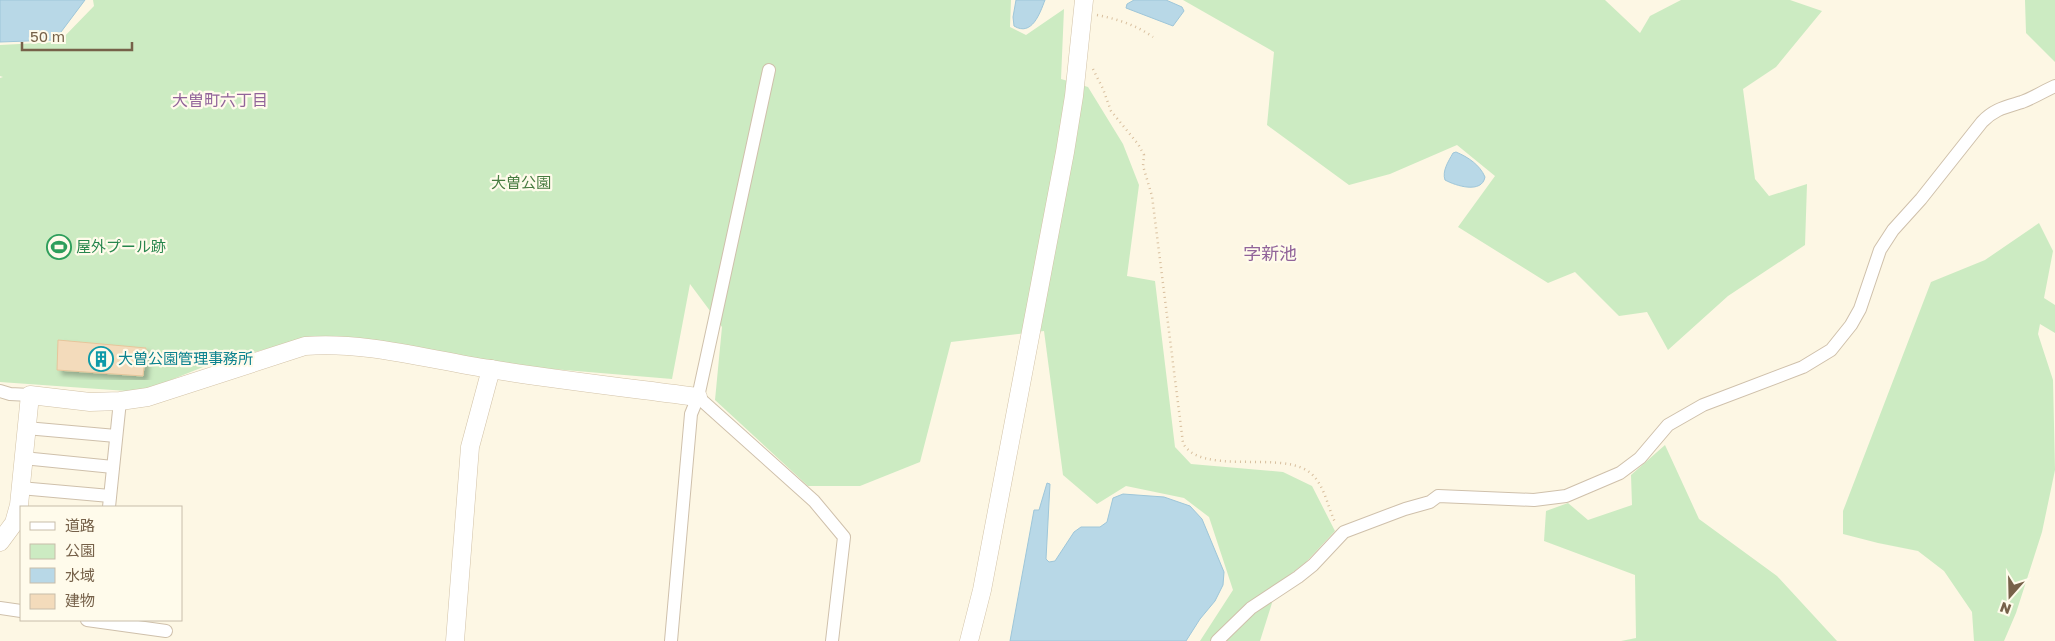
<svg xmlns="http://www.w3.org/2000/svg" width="2055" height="641" font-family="'Golos Text','Noto Sans JP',sans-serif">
<defs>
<filter id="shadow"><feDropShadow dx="4.5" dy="4.5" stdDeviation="2.5" flood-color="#0004"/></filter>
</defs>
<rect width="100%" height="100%" fill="#fdf7e4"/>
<g fill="#ccebc2">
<path d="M93,0H1011L1010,27L1026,35L1064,9L1061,79L1088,87L1123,144L1139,185L1127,276L1155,281L1175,447L1191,464L1283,472L1312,486L1335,531L1306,562L1278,584L1260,641H1200L1233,590L1209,517L1184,498L1126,486L1097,504L1063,475L1044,331L951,342L920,462L860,486H808L715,400L722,327L690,284L672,379L277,346L208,365L141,392L0,382V78L3,77L0,76V45L59,42L94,6Z"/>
<path d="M1183,0H1605L1640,33L1650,16L1681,0H1790L1822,11L1776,67L1743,89L1755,179L1769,196L1807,184L1805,245L1728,296L1668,350L1647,312L1619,316L1575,272L1548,283L1458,227L1495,176L1457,145L1390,174L1349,185L1267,125L1274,52Z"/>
<path d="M2025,0H2055V62L2026,33Z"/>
<path d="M2039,223L2053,251L2044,298L2055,305V333L2040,324L2038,334L2053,380L2055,470L2042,532L2016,613L2004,641H1974L1972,612L1944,571L1918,551L1878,543L1843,534V511L1931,282L1985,260Z"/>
<path d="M1665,445L1699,519L1777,576L1837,641H1621L1636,638L1635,575L1544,541L1546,511L1568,503L1588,520L1632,505L1631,475Z"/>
</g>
<g fill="#b8d8e7" stroke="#9ec6d9">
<path d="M0,0H85L55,40L0,42Z"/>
<path d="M1016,0H1045C1040,13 1032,37 1014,26L1013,17Z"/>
<path d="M1134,0H1166L1182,7L1184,11L1173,26L1126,8L1127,4Z"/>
<path d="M1456,152C1468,157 1480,165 1485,177C1482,194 1456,186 1445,180C1442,171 1448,162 1453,153Z"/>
<path d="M1047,483L1050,484L1046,559L1049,562L1055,561L1074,532L1081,527H1100L1107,522L1113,498L1123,494L1164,497L1190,506L1202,519L1224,572L1223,585L1215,601L1200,619L1186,641H1010L1034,510H1039Z"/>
</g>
<path fill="#f3dbbb" stroke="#e6c59b" filter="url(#shadow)" d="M58,340L146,348L143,376L57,370Z"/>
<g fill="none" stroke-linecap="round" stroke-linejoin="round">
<defs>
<g id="street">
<path d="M0,391L10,394L30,395"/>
<path d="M698,397L814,501L844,537L832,641"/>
<path d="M26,428L116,436"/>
<path d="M23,458L113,467"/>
<path d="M20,488L110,496"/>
<path d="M109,507L120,401"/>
<path d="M0,608L21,611"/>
<path d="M87,620L166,631"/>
<path d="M671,641L691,414L698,397L769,70"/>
<path d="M1217,641L1251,608L1298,577L1313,565L1344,532L1405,509L1430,502L1438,496L1534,500L1566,496L1620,473L1640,458L1668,425L1703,405L1803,367L1831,350L1851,325L1860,309L1880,250L1893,230L1921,199L1982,122C1994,109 2006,107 2022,102C2033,98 2044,91 2055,86"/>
</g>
<g id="secondary">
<path d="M0,542L14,523L19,505L30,395L90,402L120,401L148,397L305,346C366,341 430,360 490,369C559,380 629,388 698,397"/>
<path d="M455,641L470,447L491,369"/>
<path d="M969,641L982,590L1065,152L1074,96L1084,0"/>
</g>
</defs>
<use href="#street" stroke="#cfc0ab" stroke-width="14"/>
<use href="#secondary" stroke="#d2c2a7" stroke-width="19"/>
<g stroke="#d8bf9e" stroke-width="2.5" stroke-dasharray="1 4" stroke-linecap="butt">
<path d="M1097,15C1117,19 1136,25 1153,37"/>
<path d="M1093,69L1103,89L1111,111L1138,144L1144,155L1143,166L1152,196L1183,443C1199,475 1277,452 1306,470C1324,480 1327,506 1335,522"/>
</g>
<use href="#street" stroke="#fff" stroke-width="12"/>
<use href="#secondary" stroke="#fff" stroke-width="18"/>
</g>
<defs>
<symbol id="stadium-ring" viewBox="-11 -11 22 22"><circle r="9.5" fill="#fffbeb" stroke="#2e9e5b" stroke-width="1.5"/><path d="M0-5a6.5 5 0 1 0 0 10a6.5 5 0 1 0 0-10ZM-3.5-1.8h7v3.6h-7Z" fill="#2e9e5b"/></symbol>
<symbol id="building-ring" viewBox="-11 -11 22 22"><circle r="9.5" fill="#fffbeb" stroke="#0f9aa8" stroke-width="1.5"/><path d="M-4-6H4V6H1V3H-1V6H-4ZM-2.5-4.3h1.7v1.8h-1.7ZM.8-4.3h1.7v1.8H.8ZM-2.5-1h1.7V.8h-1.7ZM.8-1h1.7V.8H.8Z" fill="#0f9aa8"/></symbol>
</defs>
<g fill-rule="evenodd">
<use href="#stadium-ring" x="45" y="233" width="28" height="28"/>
<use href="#building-ring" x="87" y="345" width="28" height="28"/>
</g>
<g text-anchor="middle" stroke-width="4.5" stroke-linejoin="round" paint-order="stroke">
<g font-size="15" fill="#487c41" stroke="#fffbeb">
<text x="521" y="188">大曽公園</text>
</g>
<g font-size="15" fill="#27864d" stroke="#fffbeb" text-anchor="start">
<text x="76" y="252">屋外プール跡</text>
</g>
<g font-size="15" fill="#0d838f" stroke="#fffbeb" text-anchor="start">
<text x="118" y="364">大曽公園管理事務所</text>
</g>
<g font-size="16" fill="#91649a" stroke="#fffbeb">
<text x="220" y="106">大曽町六丁目</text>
</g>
<g font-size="18" fill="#91649a" stroke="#fffbeb">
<text x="1270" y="260">字新池</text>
</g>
</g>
<rect x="20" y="506" width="162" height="115" fill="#fffbeb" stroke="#c8bdaa"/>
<rect x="30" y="522" width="25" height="8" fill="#ffffff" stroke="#c8bdaa"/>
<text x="65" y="531" font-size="15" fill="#766149">道路</text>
<rect x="30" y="544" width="25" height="15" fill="#ccebc2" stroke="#c8bdaa"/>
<text x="65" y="556" font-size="15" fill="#766149">公園</text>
<rect x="30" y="568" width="25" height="15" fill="#b8d8e7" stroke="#c8bdaa"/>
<text x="65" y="581" font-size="15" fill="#766149">水域</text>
<rect x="30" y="594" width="25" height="15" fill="#f3dbbb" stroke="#c8bdaa"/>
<text x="65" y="606" font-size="15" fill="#766149">建物</text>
<g transform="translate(2010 596) rotate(200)" stroke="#fffbeb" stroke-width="4" paint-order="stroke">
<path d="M0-4L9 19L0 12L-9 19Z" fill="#766149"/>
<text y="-8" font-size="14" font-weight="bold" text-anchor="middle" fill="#766149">N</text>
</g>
<path d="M22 42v8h110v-8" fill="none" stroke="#766149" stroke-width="2.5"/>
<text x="30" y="42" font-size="15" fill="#766149" stroke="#fffbeb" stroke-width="4" paint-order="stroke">50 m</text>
</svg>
